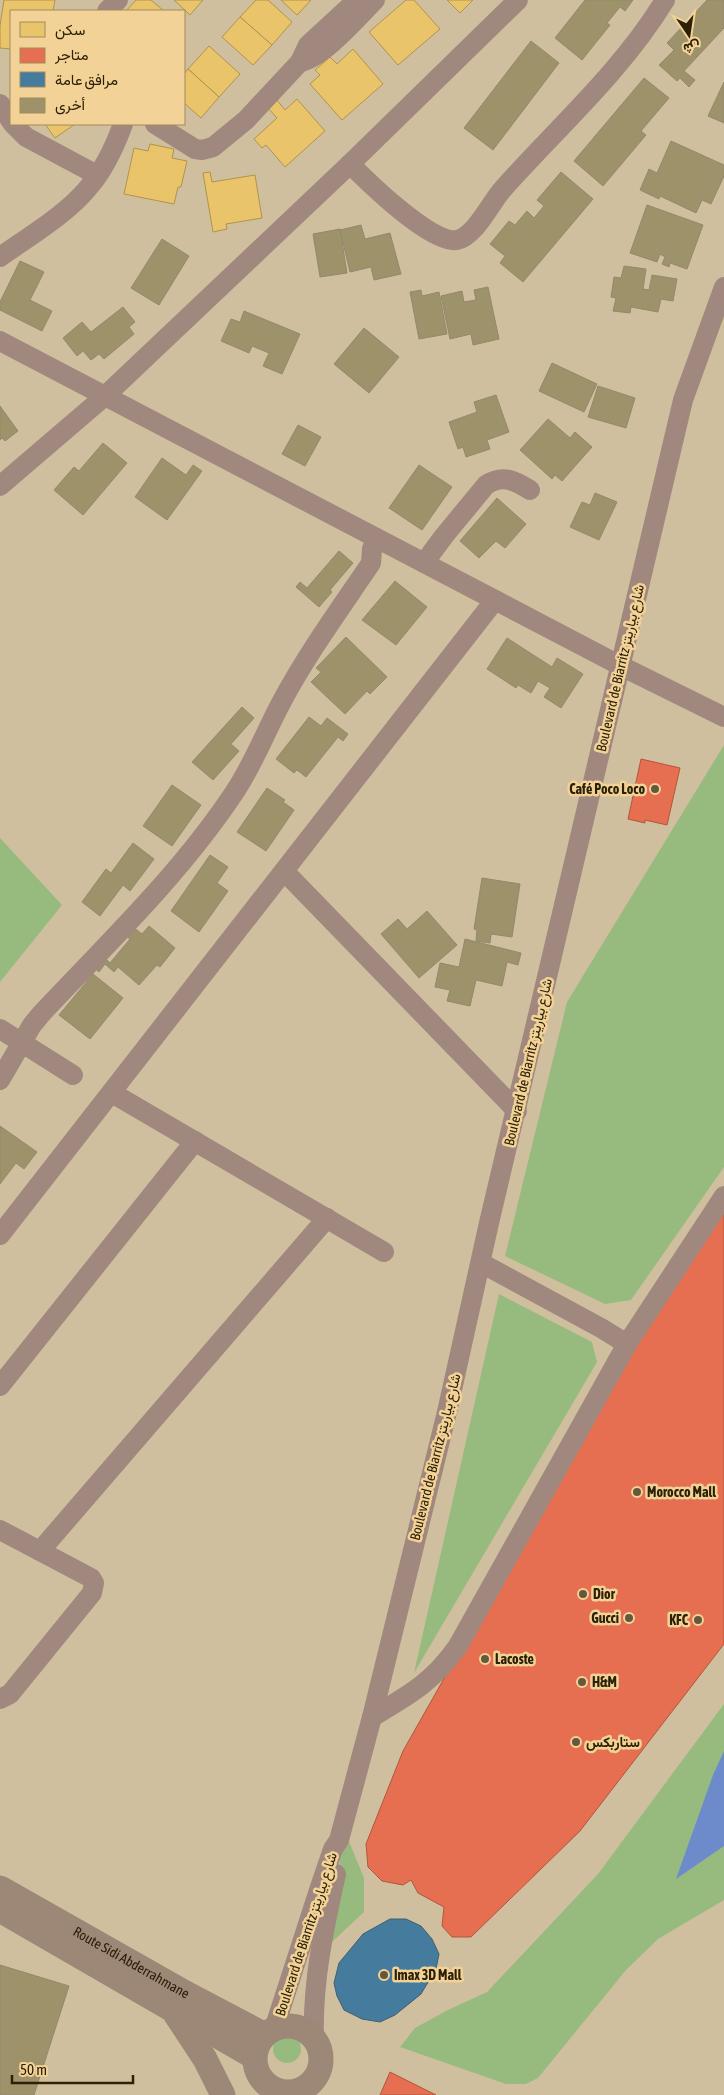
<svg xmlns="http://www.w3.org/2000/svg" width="724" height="2095" font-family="'Asap Condensed',Vazirmatn,sans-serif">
<rect width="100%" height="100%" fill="#d0bf9e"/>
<g fill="#97bb7e">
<path d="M724,745V1167L631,1300L605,1304L505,1256L567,1002Z"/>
<path d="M0,838L62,905L0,982Z"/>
<path d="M499,1294L592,1342L597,1362L414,1673Z"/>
<path d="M724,1704V1900L658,1939L626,1970L538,2078L526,2084H506L400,2047L415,2028L448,2010L487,1992L598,1874Z"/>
<path d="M344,1829L364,1878V1912L332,1942L328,1950Z"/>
<circle cx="287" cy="2049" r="14"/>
</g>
<path fill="#6d8bcb" d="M724,1751V1846L676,1879L713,1775Z"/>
<g fill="#e9c46a" stroke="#b0934c">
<path d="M4,0H55L53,11H11V49L0,48V26Z"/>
<path d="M136,0H151L164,11H126Z"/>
<path d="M174,0H203L190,15Z"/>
<path d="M256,0H268L292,22L272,45L240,17Z"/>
<path d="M281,0H311L297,15Z"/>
<path d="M406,0H414L440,29L398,65L369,32Z"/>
<path d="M447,0H473L460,13Z"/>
<path d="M240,17L272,45L253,65L222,37Z"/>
<path d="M209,46L240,74L219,97L188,69Z"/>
<path d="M353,49L383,84L342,120L310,84L320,75L315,70L330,57L337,64Z"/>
<path d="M188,69L219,97L201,118L184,103V74Z"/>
<path d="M276,99L285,110L297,99L325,131L285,167L266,145L262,148L254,139L277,118L267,107Z"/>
<path d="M45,124H75L55,138Z"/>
<path d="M150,144L174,149L172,158L187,161L181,187H178L174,204L124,194L134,148L148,151Z"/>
<path d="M210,172L212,182L255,175L262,218L226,224L227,229L213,232L203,173Z"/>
</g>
<g fill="#e76f51" stroke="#af573b">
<path d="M641,759L680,768L667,825L645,820V823L628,819Z"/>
<path d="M724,1203V1644L580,1831L471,1937H452L442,1926L444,1907L418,1893L411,1880L403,1885L382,1881L368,1867L366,1844L403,1751L597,1408Z"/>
<path d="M390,2072L436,2095H380Z"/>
</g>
<path fill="#457b9d" stroke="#3e6070" d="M390,1919H406L421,1926L432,1939L439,1954L436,1969L421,1994L395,2015L380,2022L362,2019L344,2010L337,1996L334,1983L339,1963L363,1934Z"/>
<g fill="#9d926a" stroke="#92896e">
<path d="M585,0H633L625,11L620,7L607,23L610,25L582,60L555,38Z"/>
<path d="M707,0H724V28L684,71L695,80L689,87L680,78L677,81L659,65L674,50L667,43Z"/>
<path d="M531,41L559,63L493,150L464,128Z"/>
<path d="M644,78L669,98L641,131L646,135L603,186L574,161Z"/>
<path d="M724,82V123L708,116Z"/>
<path d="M671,141L724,165V176L711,204L702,200L696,213L660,196L659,199L640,190L649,169L657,173Z"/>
<path d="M561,172L593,199L523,282L500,263L505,256L490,244L509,221L515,225L527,211L534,218L544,206L537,200Z"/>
<path d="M647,205L703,225L687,269L670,263L669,267L662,264L665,257L660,254L657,262L630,253Z"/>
<path d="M361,225L365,239L390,233L401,274L374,280L371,267L350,272L340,230Z"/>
<path d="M340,229L347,273L320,277L313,234Z"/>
<path d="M162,239L189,256L159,305L131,288Z"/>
<path d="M20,261L44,272L30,300L52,311L42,331L0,310V302Z"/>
<path d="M624,266L646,269L643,289L649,290L652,275L677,279L673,301L661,299L658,312L631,307L630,313L613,311L616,298L611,297L614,277L621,278Z"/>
<path d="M488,287L499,339L473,345L471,334L450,339L441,296L462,291L464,302L476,300L474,290Z"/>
<path d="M421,290L422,296L439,292L447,334L419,339L410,292Z"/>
<path d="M123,307L135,322L129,327L134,334L104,359L99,354L91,360L83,351L77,356L63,338L82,322L91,332Z"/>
<path d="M244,311L300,334L282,374L263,366L269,353L252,346L249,353L221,341L231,319L240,322Z"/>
<path d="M364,328L399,357L369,393L334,364Z"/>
<path d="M552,363L597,384L584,412L539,391Z"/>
<path d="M598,386L635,398L626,428L588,417Z"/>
<path d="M496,395L509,432L487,440L490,449L466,457L463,447L458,449L449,422L477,412L474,402Z"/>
<path d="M0,406L18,431L5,441L2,438L0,440Z"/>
<path d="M548,419L570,438L575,432L592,447L562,481L555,475L552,479L520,450Z"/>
<path d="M298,425L321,437L305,466L282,454Z"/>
<path d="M103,443L127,463L83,515L54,490L74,467L79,471Z"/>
<path d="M162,458L186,475L193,465L202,471L167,520L135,497Z"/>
<path d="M419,465L452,487L422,530L389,508Z"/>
<path d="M595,493L617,502L599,540L570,527L582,502L590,505Z"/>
<path d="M497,498L526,524L505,548L496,541L479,558L460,541Z"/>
<path d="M339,551L353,563L330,590L332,592L319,607L296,587L300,582L307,588Z"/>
<path d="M395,581L427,607L396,645L362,620Z"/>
<path d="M346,637L387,677L370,694L367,691L345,714L311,682L321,672L316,668Z"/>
<path d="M507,638L552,667L557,658L583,674L561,708L544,697L550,688L538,681L531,693L518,685L516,688L487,669Z"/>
<path d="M242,707L254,718L231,744L239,751L213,780L192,762Z"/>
<path d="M309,717L321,726L327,718L348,734L343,741L338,737L306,777L297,770L294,773L276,759Z"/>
<path d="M172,785L201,805L172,846L143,826Z"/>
<path d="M267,788L285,800L283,802L294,810L266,851L237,832Z"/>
<path d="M133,843L154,859L130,891L123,885L100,916L82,902L106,869L111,873Z"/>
<path d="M210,855L228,867L217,883L228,891L199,932L171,911Z"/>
<path d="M482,878L520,884L512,937L491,934L490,943L476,941L477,930L474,929Z"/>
<path d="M427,911L457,945L419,978L381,934L398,919L407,929Z"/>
<path d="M149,926L175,948L160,967L157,965L139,985L118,967L114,972L105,964L99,972L93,967L102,955L110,963L130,939L126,936L133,927L142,934Z"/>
<path d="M465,939L521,953L518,965L507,962L502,986L476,980L470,1006L447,1001L450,990L435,987L440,963L459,967Z"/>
<path d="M93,974L123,998L90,1039L59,1015Z"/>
<path d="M0,1126L37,1152L24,1169L16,1163L0,1184Z"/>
<path d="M0,1965L69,1986L34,2095H0Z"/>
</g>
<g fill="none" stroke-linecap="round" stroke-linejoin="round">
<g stroke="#a0887e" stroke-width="20">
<path d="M107,11L118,0"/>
<path d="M300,62C323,58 358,17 375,0"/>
<path d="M0,104L11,121"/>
<path d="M13,124L26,137L97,175"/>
<path d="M155,124L195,149L202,150L213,147L246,120L300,62L308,45L357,0"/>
<path d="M350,164C368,182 432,245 457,240C475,236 490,204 502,190C558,127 621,72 665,0"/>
<path d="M0,257C27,238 67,214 88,188C103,171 115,146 123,124"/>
<path d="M0,341L621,666L724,717"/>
<path d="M0,486L105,396L350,164L518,0"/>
<path d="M424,563L444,536L486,485C502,474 514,480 530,490"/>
<path d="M284,871L517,1111"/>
<path d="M0,1029L73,1075"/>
<path d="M0,1080L32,1025L42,1013C109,942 180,874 234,793C253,765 265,733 281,703C307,654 340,609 371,563L372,549L376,538"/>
<path d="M112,1093L384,1252"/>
<path d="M0,1235L495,600"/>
<path d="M481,1263L601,1328L627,1344"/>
<path d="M0,1386L195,1141"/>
<path d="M0,1530L91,1578L94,1583L92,1593L10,1694L0,1699"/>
<path d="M40,1551L327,1218"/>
<path d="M372,1717C409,1695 432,1683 458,1646L627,1344L724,1196"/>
<path d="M274,2029L319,1890L333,1849L339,1840L372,1717L447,1412L489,1223L683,400L724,287"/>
<path d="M314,2039C312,1983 324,1928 336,1874"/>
</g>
<g stroke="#9d8777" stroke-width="25">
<path id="s1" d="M0,1888L180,1990L265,2035"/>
<path d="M0,1910L254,2057"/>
<path d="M176,2015L205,2059L223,2095"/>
<circle cx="288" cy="2059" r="33"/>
</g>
</g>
<g fill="#65583c" stroke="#f2d296" stroke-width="2">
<circle cx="655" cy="789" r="5"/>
<circle cx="637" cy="1492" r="5"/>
<circle cx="583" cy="1594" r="5"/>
<circle cx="629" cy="1618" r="5"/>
<circle cx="698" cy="1620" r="5"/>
<circle cx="485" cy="1659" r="5"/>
<circle cx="582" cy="1682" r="5"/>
<circle cx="576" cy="1742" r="5"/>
<circle cx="384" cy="1975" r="5"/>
</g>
<g text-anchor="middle" stroke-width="5" stroke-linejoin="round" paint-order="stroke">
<g font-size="14" fill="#2c2007" stroke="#f2d296">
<text transform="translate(620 668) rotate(-77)" y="5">Boulevard de Biarritz شارع بياريتز</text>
<text transform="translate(528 1062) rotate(-77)" y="5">Boulevard de Biarritz شارع بياريتز</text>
<text transform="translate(435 1457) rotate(-76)" y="5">Boulevard de Biarritz شارع بياريتز</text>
<text transform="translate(306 1934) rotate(-72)" y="5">Boulevard de Biarritz شارع بياريتز</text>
<text dy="5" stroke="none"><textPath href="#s1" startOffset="151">Route Sidi Abderrahmane</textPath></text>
</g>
<g font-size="14" font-weight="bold" fill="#2c2007" stroke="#f2d296" text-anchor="start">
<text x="645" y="794" text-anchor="end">Café Poco Loco</text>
<text x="647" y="1497">Morocco Mall</text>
<text x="593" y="1599">Dior</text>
<text x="619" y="1623" text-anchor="end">Gucci</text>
<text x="688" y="1625" text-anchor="end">KFC</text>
<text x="495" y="1664">Lacoste</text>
<text x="592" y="1687">H&amp;M</text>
<text x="586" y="1747">ستاربكس</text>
<text x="394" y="1980">Imax 3D Mall</text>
</g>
</g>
<rect x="10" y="10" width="175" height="115" fill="#f2d296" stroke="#a38b5d"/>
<rect x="20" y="22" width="25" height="15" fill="#e9c46a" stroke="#a38b5d"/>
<text x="55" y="35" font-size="15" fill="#2c2007">سكن</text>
<rect x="20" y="48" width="25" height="15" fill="#e76f51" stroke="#a38b5d"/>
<text x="55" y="60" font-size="15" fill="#2c2007">متاجر</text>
<rect x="20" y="72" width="25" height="15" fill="#457b9d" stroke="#a38b5d"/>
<text x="55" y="85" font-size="15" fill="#2c2007">مرافق عامة</text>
<rect x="20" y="98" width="25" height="15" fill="#9d926a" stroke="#a38b5d"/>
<text x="55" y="110" font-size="15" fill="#2c2007">أخرى</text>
<g transform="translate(689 35) rotate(167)" stroke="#f2d296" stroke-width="4" paint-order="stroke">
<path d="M0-4L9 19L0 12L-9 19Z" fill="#2c2007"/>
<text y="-8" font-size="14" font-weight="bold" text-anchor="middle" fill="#2c2007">ش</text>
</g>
<path d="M12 2075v8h121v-8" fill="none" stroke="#2c2007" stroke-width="2.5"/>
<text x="20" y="2075" font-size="15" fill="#2c2007" stroke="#f2d296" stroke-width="4" paint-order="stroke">50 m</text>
</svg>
